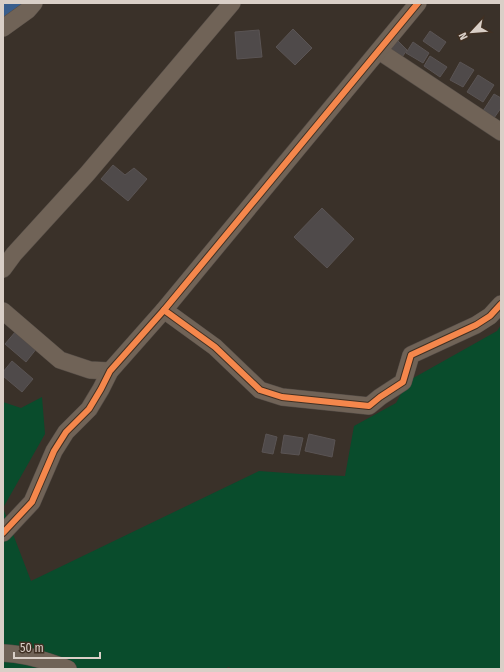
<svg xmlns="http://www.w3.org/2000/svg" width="504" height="672" font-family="'Fira Sans Condensed',sans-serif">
<rect width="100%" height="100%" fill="#3a3129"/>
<path fill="#094c2c" d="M501,325V669H231L229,667L223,669H3V402L21,408L42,397L45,434L3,508L31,581L259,471L300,474L345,476L354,426L396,403L408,381L497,331Z"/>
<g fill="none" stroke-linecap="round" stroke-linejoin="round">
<path stroke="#395e8d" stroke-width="21" d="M3,14L11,9L14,3"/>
</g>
<g fill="#4f4a4a" stroke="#5a5454">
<path d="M293,29L312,48L295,65L276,47Z"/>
<path d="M259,30L262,57L237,59L235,32Z"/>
<path d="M430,31L446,42L439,52L423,41Z"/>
<path d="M396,39L407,50L400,60L388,50Z"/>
<path d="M413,42L429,53L423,63L406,53Z"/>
<path d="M430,56L447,67L440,77L424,66Z"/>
<path d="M460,62L474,70L463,87L450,80Z"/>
<path d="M478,75L494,85L483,102L467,92Z"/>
<path d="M494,94L501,98V108L494,118L483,111Z"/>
<path d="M113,165L125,175L134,168L147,179L128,201L101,179Z"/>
<path d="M322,208L354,239L327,268L294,237Z"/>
<path d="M16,331L37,348L26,362L5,344Z"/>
<path d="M12,361L33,379L22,392L3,376V372Z"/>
<path d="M266,434L277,437L273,454L262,452Z"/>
<path d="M309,434L335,440L332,457L305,451Z"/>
<path d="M284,435L303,438L299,455L281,453Z"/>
</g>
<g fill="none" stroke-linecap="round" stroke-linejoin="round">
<defs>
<g id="minor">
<path d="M3,28L28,10L34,3"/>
<path d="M379,51L501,132"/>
<path d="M3,269L14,254L87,174L232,3"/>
<path d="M164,310L215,347L260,390L282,397L369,406L380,397L403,382L411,355L476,325L490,316L501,304"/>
<path d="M3,311L60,360L90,370L110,371"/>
<path d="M3,533L32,502L54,451L66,432L89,409L101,389L110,371L164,310L418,3"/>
<path d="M3,653C24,654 48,661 68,669"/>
</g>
</defs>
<use href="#minor" stroke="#554d47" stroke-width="18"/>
<use href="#minor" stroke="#706357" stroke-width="17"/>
<defs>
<g id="cycleway">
<path d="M164,310L215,347L260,390L282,397L369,406L380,397L403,382L411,355L476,325L490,316L501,304"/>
<path d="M3,533L32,502L54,451L66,432L89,409L101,389L110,371L164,310L418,3"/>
</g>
</defs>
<use href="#cycleway" stroke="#403023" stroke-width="8"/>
<use href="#cycleway" stroke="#f5874c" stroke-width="6"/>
</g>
<rect width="504" height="672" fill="none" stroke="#d9cfc7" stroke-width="8"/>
<g transform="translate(472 32) rotate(244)" stroke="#403023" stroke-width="3" paint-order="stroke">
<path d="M0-3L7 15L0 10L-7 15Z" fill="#d9cfc7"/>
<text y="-6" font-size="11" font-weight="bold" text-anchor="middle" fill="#d9cfc7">N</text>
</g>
<path d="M14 652v6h86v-6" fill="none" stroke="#d9cfc7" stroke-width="2"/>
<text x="20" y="652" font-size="12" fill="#d9cfc7" stroke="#403023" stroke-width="3" paint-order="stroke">50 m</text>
</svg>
